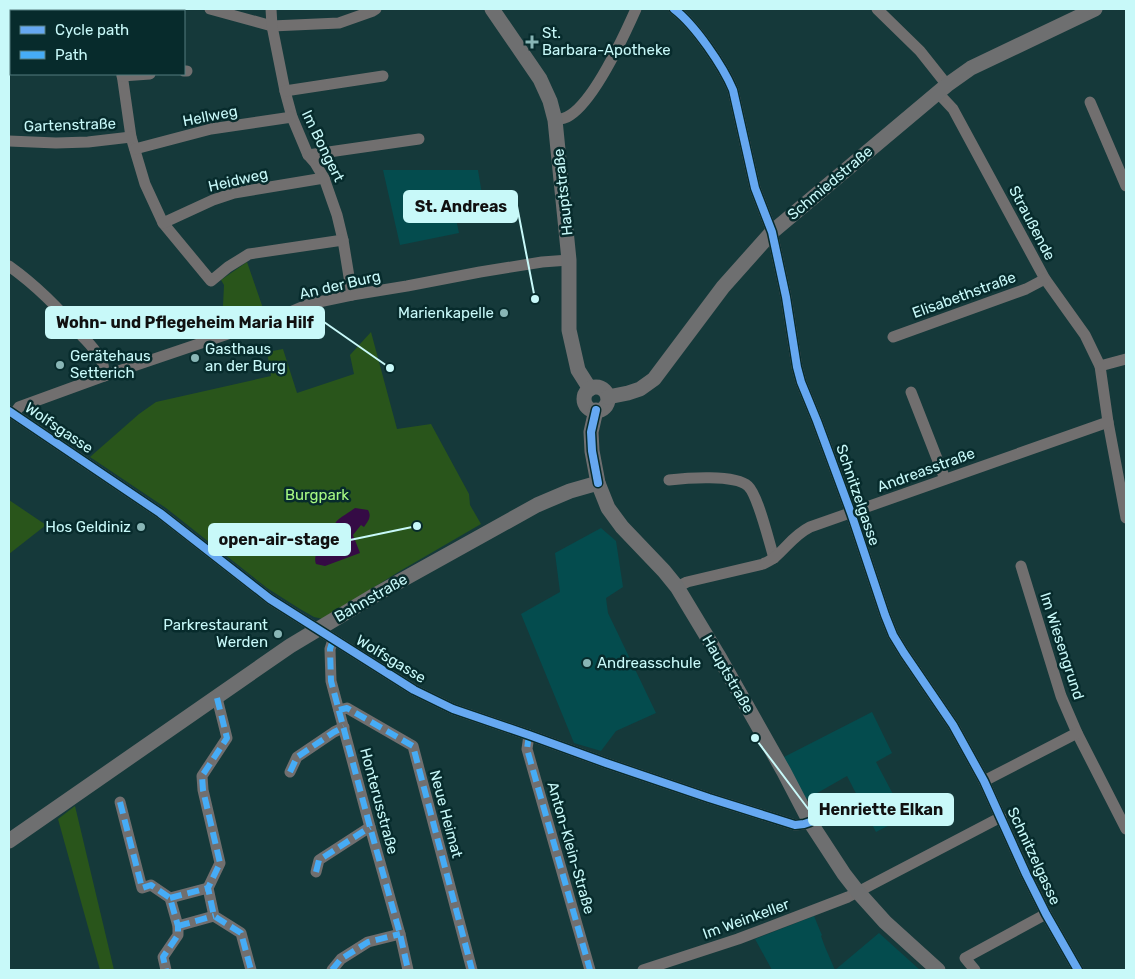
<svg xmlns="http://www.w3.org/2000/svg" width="1135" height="979" font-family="Rubik,sans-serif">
<rect width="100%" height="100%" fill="#15393a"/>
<g fill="#044c4e">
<path d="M383,170H478L482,194L452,200L459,233L400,245Z"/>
<path d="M601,528L616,541L623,587L606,598L608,613L656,713L616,731L601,751L574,743L521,614L560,592L555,553Z"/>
<path d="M872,712L892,753L876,762L905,817L876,832L847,776L805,800L782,758Z"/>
<path d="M814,916L821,933L822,935L821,936L825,947L835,970L879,933L920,970H772L755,939Z"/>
</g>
<g fill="#29551b">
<path d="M247,262L265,314L222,327L224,285L221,280Z"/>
<path d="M371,332L397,429L431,424L469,494L470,505L481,524L400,571L323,619L314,617L300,609L267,588L166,508L90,457L139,414L156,402L271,376L267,352L283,349L297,393L354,374L350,355Z"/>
<path d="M9,500L46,525L9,554Z"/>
<path d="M75,806L114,970H100L58,819Z"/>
</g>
<path fill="#350b45" d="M355,508L368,510C372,517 368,521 364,527L361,525L353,535L360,553L325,566L316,564C312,551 325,547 331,537C333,533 333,526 336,522C339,518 351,511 355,508Z"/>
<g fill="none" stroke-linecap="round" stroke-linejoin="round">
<g stroke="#716f6f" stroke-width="11">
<path d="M29,9L99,10L106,9"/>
<path d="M210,9L272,26L339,23L373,11L376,9"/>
<path d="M271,9L272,26L285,91L292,117L308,155L315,163L324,178L337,215L343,240L352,295"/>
<path d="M674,9C695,25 723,66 733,90L755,188L772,232L786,297L797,367L801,382L817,421L851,513L885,615L893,635L904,653L953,725L984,781L1026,874L1046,914L1078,970"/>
<path d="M877,9L920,51L947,85"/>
<path d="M184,71H187"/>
<path d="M122,74L131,137L145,184L163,223L211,281L228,267L249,254L343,240"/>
<path d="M122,76L150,74"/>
<path d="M285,91L383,76"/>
<path d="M938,93L953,109L1045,279L1085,335L1100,366L1108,422L1126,518"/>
<path d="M1090,102L1126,186"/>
<path d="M555,120C559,119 563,119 567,117C593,104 624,36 636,9"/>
<path d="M9,141L56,143L88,142L131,137"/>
<path d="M135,149L211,129L292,117"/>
<path d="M308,155L419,139"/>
<path d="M163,223L213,200L234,193L324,178"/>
<path d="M9,266C37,286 60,309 82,336C89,343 100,355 103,365C104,368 104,373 104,376"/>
<path d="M893,337L1026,289L1045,279"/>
<path d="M1100,366L1126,359"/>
<path d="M911,392L945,479"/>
<path d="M9,411L160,513L270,599L414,690L453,709L529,735L606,763L709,798L795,825L804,824L810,822"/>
<path d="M14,414L19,407L104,376L278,317L309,304L352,295L407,286L480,272L542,262L569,260"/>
<path d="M669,480C686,478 735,474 748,486C758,495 769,542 774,558"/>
<path d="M1021,566L1061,696L1077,733L1126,829"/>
<path d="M677,587L687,582L763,564C767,562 771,560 774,558C787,547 794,535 810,527L1108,422"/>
<path d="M333,640L330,649L331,681L370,827L400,934L408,970"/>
<path d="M217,698L227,738L202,776L203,790L220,863L208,888L214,916L241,933L251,970"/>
<path d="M339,710L347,708L413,746L472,970"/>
<path d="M529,735L527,749L590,970"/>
<path d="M290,772L297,757L334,732L344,727"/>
<path d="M984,781L1077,733"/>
<path d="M120,802L142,888L151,885L170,898L178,926V935L163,957L166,970"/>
<path d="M316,872L319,860L370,827"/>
<path d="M170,898L208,888"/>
<path d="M178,926L214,916"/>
<path d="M332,970L341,959L368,942L400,934"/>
<path d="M643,970L738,939L848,897L1001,817"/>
<path d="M975,970L965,958L1046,914"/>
</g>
<g stroke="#6e6f70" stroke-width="15">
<path d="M492,9L540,79L550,101L555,120L569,260V330L578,370L590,389"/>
<circle cx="596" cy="399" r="12"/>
<path d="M608,397L628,393L640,389L654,379L723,287L772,232L947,85L971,68L1095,9"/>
<path d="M596,410L591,432L592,451L598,483L608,508L622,527L664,571L677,587L718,655L784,772L810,822L844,874L858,892L885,922L938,970"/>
<path d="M9,841L290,646L375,595L537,505L570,491L598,483"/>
</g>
<g stroke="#46acf6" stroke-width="6" stroke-dasharray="12 6" stroke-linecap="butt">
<path d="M333,640L330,649L331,681L370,827L400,934L408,970"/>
<path d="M217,698L227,738L202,776L203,790L220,863L208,888L214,916L241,933L251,970"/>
<path d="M339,710L347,708L413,746L472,970"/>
<path d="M529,735L527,749L590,970"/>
<path d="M290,772L297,757L334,732L344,727"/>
<path d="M120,802L142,888L151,885L170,898L178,926V935L163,957L166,970"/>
<path d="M316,872L319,860L370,827"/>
<path d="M170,898L208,888"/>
<path d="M178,926L214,916"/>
<path d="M332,970L341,959L368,942L400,934"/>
</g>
<defs>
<g id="cycleway">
<path d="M674,9C695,25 723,66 733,90L755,188L772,232L786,297L797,367L801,382L817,421L851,513L885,615L893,635L904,653L953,725L984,781L1026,874L1046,914L1078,970"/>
<path d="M596,410L591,432L592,451L598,483"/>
<path d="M9,411L160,513L270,599L414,690L453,709L529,735L606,763L709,798L795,825L804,824L810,822"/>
</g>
</defs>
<use href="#cycleway" stroke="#072b2c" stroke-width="11"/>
<use href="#cycleway" stroke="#66a8f1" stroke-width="8"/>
</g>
<g fill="#89b6b6" stroke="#072b2c" stroke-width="2">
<path d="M529.5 34.5h5v5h5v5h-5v5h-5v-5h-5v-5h5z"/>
<circle cx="504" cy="313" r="5"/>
<circle cx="195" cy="358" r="5"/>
<circle cx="60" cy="365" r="5"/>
<circle cx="141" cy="527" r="5"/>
<circle cx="278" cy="634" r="5"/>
<circle cx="587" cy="663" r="5"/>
</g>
<g text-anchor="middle" stroke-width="5" stroke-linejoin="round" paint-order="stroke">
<g font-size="15" fill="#c8f9f9" stroke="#072b2c" text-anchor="start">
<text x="542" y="38">St.<tspan x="542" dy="17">Barbara-Apotheke</tspan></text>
<text x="494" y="318" text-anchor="end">Marienkapelle</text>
<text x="205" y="354">Gasthaus<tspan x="205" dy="17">an der Burg</tspan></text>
<text x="70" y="361">Gerätehaus<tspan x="70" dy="17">Setterich</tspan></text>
<text x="131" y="532" text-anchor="end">Hos Geldiniz</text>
<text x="268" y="630" text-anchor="end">Parkrestaurant<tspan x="268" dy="17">Werden</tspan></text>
<text x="597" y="668">Andreasschule</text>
</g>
<g font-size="15" fill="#c8f9f9" stroke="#072b2c">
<text transform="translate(210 116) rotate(-11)" y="5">Hellweg</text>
<text transform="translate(70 125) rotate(-2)" y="5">Gartenstraße</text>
<text transform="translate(323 146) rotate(64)" y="5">Im Bongert</text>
<text transform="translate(238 180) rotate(-13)" y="5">Heidweg</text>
<text transform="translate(830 183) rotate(-40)" y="5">Schmiedstraße</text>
<text transform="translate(563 192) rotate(-96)" y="5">Hauptstraße</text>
<text transform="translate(1032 223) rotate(62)" y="5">Straußende</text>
<text transform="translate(340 285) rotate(-13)" y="5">An der Burg</text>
<text transform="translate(964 295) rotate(-20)" y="5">Elisabethstraße</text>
<text transform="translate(59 428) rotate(34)" y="5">Wolfsgasse</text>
<text transform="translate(926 470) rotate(-20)" y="5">Andreasstraße</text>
<text transform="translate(858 495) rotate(71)" y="5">Schnitzelgasse</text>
<text transform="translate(371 598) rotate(-30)" y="5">Bahnstraße</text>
<text transform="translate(1062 646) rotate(72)" y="5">Im Wiesengrund</text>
<text transform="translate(391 659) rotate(31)" y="5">Wolfsgasse</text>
<text transform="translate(728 674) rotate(60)" y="5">Hauptstraße</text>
<text transform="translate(379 801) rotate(75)" y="5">Honterusstraße</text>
<text transform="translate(446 814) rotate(75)" y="5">Neue Heimat</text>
<text transform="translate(571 848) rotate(74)" y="5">Anton-Klein-Straße</text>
<text transform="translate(1034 856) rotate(65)" y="5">Schnitzelgasse</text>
<text transform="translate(746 919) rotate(-20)" y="5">Im Weinkeller</text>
</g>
<g font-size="15" fill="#a6f983" stroke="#072b2c">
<text x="317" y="500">Burgpark</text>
</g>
</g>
<path fill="none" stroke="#c8f9f9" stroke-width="2" d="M535 299L517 206M390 368L324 322M417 526L350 540M755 738L809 810"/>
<g fill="#c8f9f9" stroke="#072b2c" stroke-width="2">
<circle cx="535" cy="299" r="5"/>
<circle cx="390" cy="368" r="5"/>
<circle cx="417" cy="526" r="5"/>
<circle cx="755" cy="738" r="5"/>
</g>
<g fill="#c8f9f9" stroke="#c8f9f9" stroke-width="2">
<rect x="404" y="191" width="113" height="31" rx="5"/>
<rect x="46" y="307" width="278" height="31" rx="5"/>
<rect x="209" y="524" width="141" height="31" rx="5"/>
<rect x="809" y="794" width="144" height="31" rx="5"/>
</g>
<g font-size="16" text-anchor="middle" font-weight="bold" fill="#111">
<text x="461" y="212">St. Andreas</text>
<text x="185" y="328">Wohn- und Pflegeheim Maria Hilf</text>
<text x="279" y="545">open-air-stage</text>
<text x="881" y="815">Henriette Elkan</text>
</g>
<rect width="1135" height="979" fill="none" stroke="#c8f9f9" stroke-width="20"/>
<rect x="10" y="10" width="175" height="65" fill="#072b2c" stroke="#547d7e"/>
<rect x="20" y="26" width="25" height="8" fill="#66a8f1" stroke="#547d7e"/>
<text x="55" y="35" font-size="15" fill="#c8f9f9">Cycle path</text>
<rect x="20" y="51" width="25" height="8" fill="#46acf6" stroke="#547d7e"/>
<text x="55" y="60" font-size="15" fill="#c8f9f9">Path</text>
</svg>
